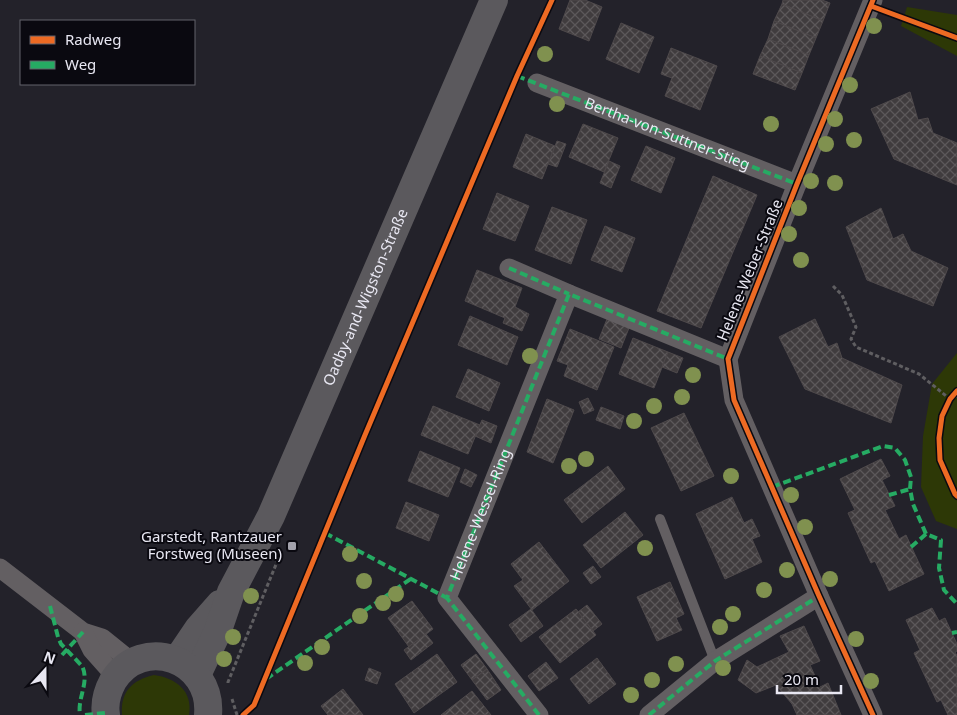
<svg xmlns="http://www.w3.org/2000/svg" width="957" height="715" font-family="'Noto Sans',sans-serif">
<defs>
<pattern id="building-cross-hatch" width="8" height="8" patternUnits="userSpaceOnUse" patternTransform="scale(1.25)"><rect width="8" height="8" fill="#403c3e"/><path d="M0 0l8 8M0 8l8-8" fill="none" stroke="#5c585a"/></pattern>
</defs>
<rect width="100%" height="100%" fill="#23222a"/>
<g fill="#2d3806">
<path d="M907,7L957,15V56L901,26Z"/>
<path d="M957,353V529L936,521L921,487L923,436L932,384Z"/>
<path d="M154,675C176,678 193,691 189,715H122C120,692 132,680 154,675Z"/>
</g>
<g fill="url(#building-cross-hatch)" stroke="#4e494b">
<path d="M570,0H585L602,7L589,41L559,29Z"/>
<path d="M783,0H822L830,3L823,21L782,4Z"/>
<path d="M782,4L823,21L816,38L774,21Z"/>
<path d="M774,21L816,38L809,55L768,39Z"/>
<path d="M621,23L654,37L639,73L606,59Z"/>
<path d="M768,39L809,55L802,73L760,56Z"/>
<path d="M671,48L717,66L700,110L665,96L672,78L661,74Z"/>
<path d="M760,56L802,73L795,90L753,74Z"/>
<path d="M910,92L918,120L928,118L933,133L957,143V185L894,159L871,109Z"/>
<path d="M583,124L618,138L604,172L569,157Z"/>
<path d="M526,134L555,146L542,179L513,167Z"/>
<path d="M557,141L566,144L557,167L548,164Z"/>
<path d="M646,146L675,158L661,193L631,180Z"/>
<path d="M609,161L620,166L611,188L600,183Z"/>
<path d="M713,176L757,195L701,328L657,311Z"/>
<path d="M497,193L529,206L515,241L483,229Z"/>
<path d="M552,207L587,220L571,264L535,250Z"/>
<path d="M881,208L893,239L903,234L911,251L948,268L933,306L867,280L846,227Z"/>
<path d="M605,226L635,238L622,272L591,260Z"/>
<path d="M477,270L522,288L515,307L529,314L522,331L503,323L505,318L465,301Z"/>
<path d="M470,316L518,337L507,365L458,345Z"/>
<path d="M607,319L629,328L621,348L599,339Z"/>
<path d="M815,319L828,347L837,343L842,358L902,385L891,423L805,389L779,337Z"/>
<path d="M570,329L614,347L597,390L564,376L568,365L557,361Z"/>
<path d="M633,338L668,352L654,388L619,374Z"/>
<path d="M668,352L683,358L677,373L662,367Z"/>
<path d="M468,369L500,383L489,411L456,397Z"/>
<path d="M588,398L594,410L584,414L579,402Z"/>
<path d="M547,399L574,410L553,463L527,452Z"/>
<path d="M433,406L480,425L468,454L421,435Z"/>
<path d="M601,407L624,416L620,429L596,420Z"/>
<path d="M684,413L714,476L681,491L651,428Z"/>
<path d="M482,420L497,426L491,443L475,436Z"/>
<path d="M420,451L460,468L448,497L408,481Z"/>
<path d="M881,459L890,476L882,480L895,506L885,510L899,539L906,535L924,574L889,591L875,561L871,563L848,513L855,510L840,479Z"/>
<path d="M608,466L625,489L582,523L564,500Z"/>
<path d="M465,469L477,475L471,487L460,482Z"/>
<path d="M732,497L744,523L752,519L760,536L752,539L762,562L725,579L696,514Z"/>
<path d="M406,502L439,515L429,541L396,528Z"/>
<path d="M625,512L643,535L601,568L583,545Z"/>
<path d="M539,542L569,581L532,610L514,586L523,580L511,564Z"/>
<path d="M593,566L601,577L591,584L583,573Z"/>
<path d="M670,582L684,614L676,618L682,630L657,641L637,597Z"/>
<path d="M412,601L433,629L409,647L388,618Z"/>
<path d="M587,605L602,624L593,631L578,612Z"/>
<path d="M932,608L939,621L945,618L957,644V651L955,652L957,656V715H948L941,700L937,702L914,653L920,650L906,620Z"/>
<path d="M531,609L543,626L521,642L509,625Z"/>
<path d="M576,609L596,635L560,663L539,637Z"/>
<path d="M804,626L820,661L810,665L820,687L828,683L841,715H797L792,704L776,685L756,693L738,680L747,660L757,667L789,652L780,636Z"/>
<path d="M426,634L433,643L411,660L404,650Z"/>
<path d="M437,654L457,682L414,713L395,684Z"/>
<path d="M476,654L487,669L472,680L461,665Z"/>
<path d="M597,658L616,684L589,704L570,679Z"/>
<path d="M546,662L558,678L539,691L528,676Z"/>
<path d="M369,668L381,673L377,684L365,680Z"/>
<path d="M487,669L501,690L487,700L472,680Z"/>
<path d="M343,689L363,715H328L321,706Z"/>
<path d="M472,691L491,715H441Z"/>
</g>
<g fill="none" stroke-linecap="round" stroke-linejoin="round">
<g stroke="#5f5e61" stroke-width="3" stroke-dasharray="4 2.5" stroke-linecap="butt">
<path d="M833,286L842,295L856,327L851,339L856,347L919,374L950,399L957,396"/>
<path d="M228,683V682L277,562"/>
<path d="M232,699L237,715"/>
</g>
<path stroke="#635f62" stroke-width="10" d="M660,519L715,661"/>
<g stroke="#635f62" stroke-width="19">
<path d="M873,0L797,184L728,359L734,400L819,596L873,715"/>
<path d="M537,83L797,184"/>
<path d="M509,268L569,294"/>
<path d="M0,568L83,632L102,638L133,663"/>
<path d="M83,632L92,650L116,677"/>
<path d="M539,715L447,598L569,294L728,359"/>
<path d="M649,715L715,661L819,596"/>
</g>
<g stroke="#5b595d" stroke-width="28">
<path d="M177,660L198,629L220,604"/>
<path id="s1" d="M197,675L217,633L231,592L271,516L494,0"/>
<path d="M106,715C104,703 107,692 113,681C142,634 213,659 208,715"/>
</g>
<g stroke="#26ab63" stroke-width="4" stroke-dasharray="8 4" stroke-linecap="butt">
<path id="s2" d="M517,76L797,184"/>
<path d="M509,268L569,294"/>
<path d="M772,487L883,446L895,448L905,460L911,477L910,489L913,504L926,534L941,540L939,568L944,590L957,604"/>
<path d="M889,495L910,489"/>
<path d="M325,533L447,598"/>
<path d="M911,547L926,534"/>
<path d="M50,606L58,637L61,644L82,666C90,682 77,698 80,715"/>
<path d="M952,633L957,632"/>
<path d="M62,655L83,632"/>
<path d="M266,679L412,578"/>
<path d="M85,715L105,713"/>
<path id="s3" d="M539,715L447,598L569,294L728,359"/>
<path d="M649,715L715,661L819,596"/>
</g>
<defs>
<g id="cycleway">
<path d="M873,0L797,184L728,359L734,400L819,596L873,715"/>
<path d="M871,6L957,38"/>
<path d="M957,391L950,399L942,416L939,438L940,460L955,494L957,496"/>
<path d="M243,715L254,705L365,435L517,76L552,0"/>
</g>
</defs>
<use href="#cycleway" stroke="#0a0910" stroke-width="8"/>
<use href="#cycleway" stroke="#ed6a23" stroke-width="5"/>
</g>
<g fill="#80914f">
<circle cx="874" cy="26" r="8"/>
<circle cx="545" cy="54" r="8"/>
<circle cx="850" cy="85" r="8"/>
<circle cx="557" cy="104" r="8"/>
<circle cx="835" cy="119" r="8"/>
<circle cx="771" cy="124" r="8"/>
<circle cx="854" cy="140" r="8"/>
<circle cx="826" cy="144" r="8"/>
<circle cx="811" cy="181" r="8"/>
<circle cx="835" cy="183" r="8"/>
<circle cx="799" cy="208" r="8"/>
<circle cx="789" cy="234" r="8"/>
<circle cx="801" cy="260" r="8"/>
<circle cx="530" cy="356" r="8"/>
<circle cx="693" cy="375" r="8"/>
<circle cx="682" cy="397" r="8"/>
<circle cx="654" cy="406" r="8"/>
<circle cx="634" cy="421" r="8"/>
<circle cx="586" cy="459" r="8"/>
<circle cx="569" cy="466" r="8"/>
<circle cx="731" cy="476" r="8"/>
<circle cx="791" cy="495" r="8"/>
<circle cx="805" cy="527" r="8"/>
<circle cx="645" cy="548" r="8"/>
<circle cx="350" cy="554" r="8"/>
<circle cx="787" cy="570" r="8"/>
<circle cx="830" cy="579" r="8"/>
<circle cx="364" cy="581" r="8"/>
<circle cx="764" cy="590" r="8"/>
<circle cx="396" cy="594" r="8"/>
<circle cx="251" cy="596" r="8"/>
<circle cx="383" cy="603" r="8"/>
<circle cx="733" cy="614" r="8"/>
<circle cx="360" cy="616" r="8"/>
<circle cx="720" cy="627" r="8"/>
<circle cx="233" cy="637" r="8"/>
<circle cx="856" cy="639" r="8"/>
<circle cx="322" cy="647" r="8"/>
<circle cx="224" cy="659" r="8"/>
<circle cx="305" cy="663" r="8"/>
<circle cx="676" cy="664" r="8"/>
<circle cx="723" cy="668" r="8"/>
<circle cx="652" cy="680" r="8"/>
<circle cx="871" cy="681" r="8"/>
<circle cx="631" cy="695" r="8"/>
</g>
<rect fill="#a3a2ac" stroke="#0a0910" stroke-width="2" x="287" y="541" width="10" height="10" rx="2.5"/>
<g text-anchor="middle" stroke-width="4" stroke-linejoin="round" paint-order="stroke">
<g font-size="15" fill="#e8e7f2" stroke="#0a0910">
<text dy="5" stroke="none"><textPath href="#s2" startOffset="161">Bertha-von-Suttner-Stieg</textPath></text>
<text transform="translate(750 270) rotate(-68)" y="5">Helene-Weber-Straße</text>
<text dy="5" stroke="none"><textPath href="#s1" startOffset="414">Oadby-and-Wigston-Straße</textPath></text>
<text dy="5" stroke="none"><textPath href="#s3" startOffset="239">Helene-Wessel-Ring</textPath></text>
</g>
<g font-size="15" fill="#e8e7f2" stroke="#0a0910" text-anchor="end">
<text x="282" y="542">Garstedt, Rantzauer<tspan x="282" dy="17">Forstweg (Museen)</tspan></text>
</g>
</g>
<rect x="20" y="20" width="175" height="65" fill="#0a0910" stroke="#63626a"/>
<rect x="30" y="36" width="25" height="8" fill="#ed6a23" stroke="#63626a"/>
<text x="65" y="45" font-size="15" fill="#e8e7f2">Radweg</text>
<rect x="30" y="61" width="25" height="8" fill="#26ab63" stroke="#63626a"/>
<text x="65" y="70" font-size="15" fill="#e8e7f2">Weg</text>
<g transform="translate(45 670) rotate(21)" stroke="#0a0910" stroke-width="4" paint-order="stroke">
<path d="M0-4L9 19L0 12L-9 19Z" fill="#e8e7f2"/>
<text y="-8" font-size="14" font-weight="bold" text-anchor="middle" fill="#e8e7f2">N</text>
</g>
<path d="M777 685v8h64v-8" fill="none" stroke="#e8e7f2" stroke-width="2.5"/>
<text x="784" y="685" font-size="15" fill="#e8e7f2" stroke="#0a0910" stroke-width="4" paint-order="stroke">20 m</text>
</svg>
